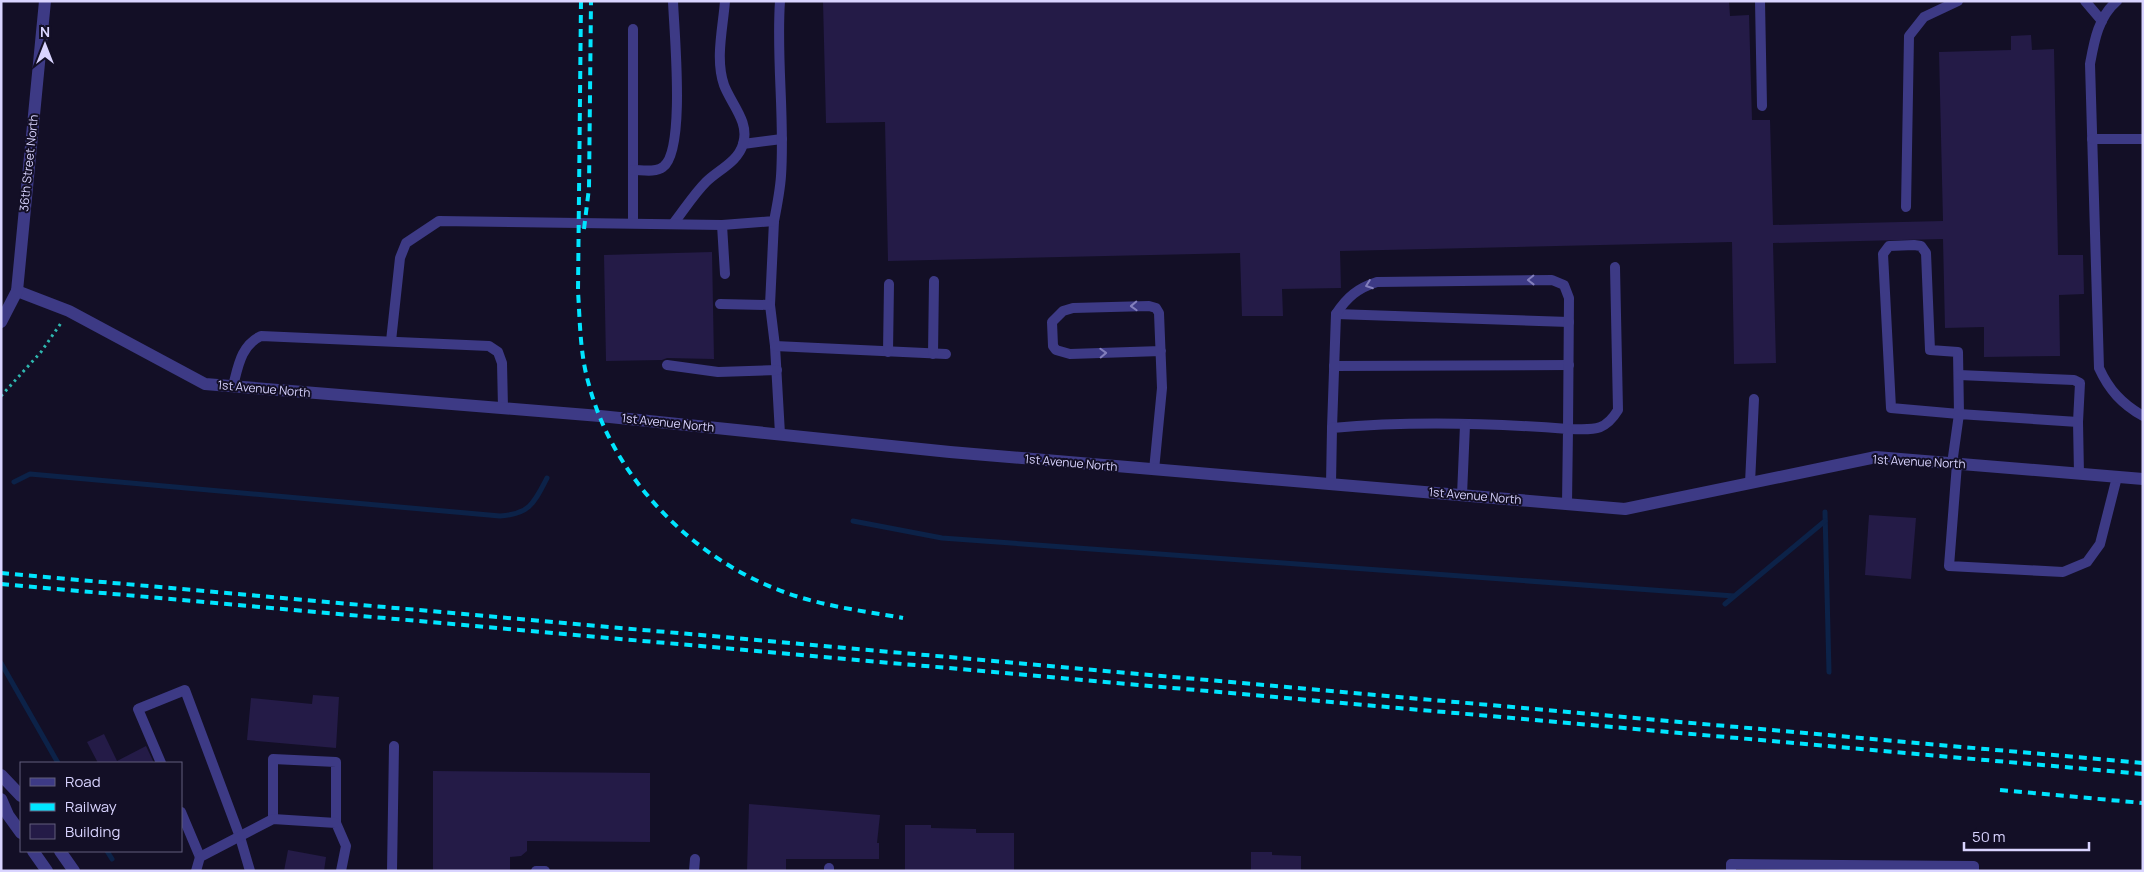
<svg xmlns="http://www.w3.org/2000/svg" width="2144" height="872" font-family="Manrope,sans-serif">
<rect width="100%" height="100%" fill="#130f26"/>
<g fill="none" stroke-linecap="round" stroke-linejoin="round">
<g stroke="#0c2248" stroke-width="5">
<path d="M14,482L30,474L500,516C530,514 534,503 547,478"/>
<path d="M1825,512L1829,672"/>
<path d="M853,521L942,538L1734,596"/>
<path d="M1725,604L1825,521"/>
<path d="M1,663L58,763"/>
<path d="M107,851L112,859"/>
</g>
</g>
<g fill="#241b47">
<path d="M823,1H1729L1730,16L1749,15L1752,120H1770L1773,225L1943,221L1939,52L2011,50V36L2031,35L2032,50L2054,49L2058,255H2083L2084,294L2059,295L2060,356L1984,357V327L1945,328L1943,239L1773,243L1776,363L1734,364L1732,242L1340,251L1341,288L1282,289L1283,316H1242L1240,253L888,261L885,122L826,123Z"/>
<path d="M712,252L714,359L667,358L662,360L606,361L604,255Z"/>
<path d="M1869,515L1916,518L1911,579L1865,575Z"/>
<path d="M313,695L339,697L336,748L247,740L251,698L312,704Z"/>
<path d="M104,734L117,761L146,746L154,763H98L87,742Z"/>
<path d="M433,771L650,773V842L527,841V851L521,856L510,857V871H433Z"/>
<path d="M749,804L880,815L877,843H879V859H786V871H747Z"/>
<path d="M905,825H931V828L976,829V833H1014V871H905Z"/>
<path d="M288,850L326,857L324,871H284Z"/>
<path d="M1251,852H1272V855L1301,856V871H1251Z"/>
</g>
<g fill="none" stroke-linecap="round" stroke-linejoin="round">
<path stroke="#2fb8b0" stroke-width="3" stroke-dasharray="2.5 4" stroke-linecap="butt" d="M1,396L41,352L61,323"/>
<g stroke="#3d3a85" stroke-width="10">
<path d="M1760,1L1762,106"/>
<path d="M2085,1L2102,21"/>
<path d="M2117,1C2098,17 2094,42 2090,64L2099,368C2109,390 2122,404 2143,416"/>
<path d="M633,29V223"/>
<path d="M2092,139H2143"/>
<path d="M743,144L782,139"/>
<path d="M633,170C642,170 655,173 663,167C686,151 674,31 673,1"/>
<path d="M1906,207L1909,36L1924,17L1958,1"/>
<path d="M774,221L770,305L775,346L780,434"/>
<path d="M673,224C684,210 694,194 706,182C718,170 738,162 743,144C750,122 731,104 724,85C715,59 723,28 725,1"/>
<path d="M722,225L725,274"/>
<path d="M1914,245L1921,246L1926,253L1930,350L1958,352L1959,414L1891,408L1883,254L1889,246Z"/>
<path d="M720,304L770,305"/>
<path d="M1336,314L1569,322"/>
<path d="M391,341L400,258L406,243L439,221L722,225L774,221C777,206 780,191 781,176C785,117 776,59 780,1"/>
<path d="M775,346L946,354"/>
<path d="M888,352L889,284"/>
<path d="M933,354L934,281"/>
<path d="M667,365L718,372L777,370"/>
<path d="M1334,366L1569,365"/>
<path d="M1959,375L2074,380L2080,383L2078,422"/>
<path d="M233,386C238,367 241,345 261,336L489,346L498,352L502,363L503,408"/>
<path d="M1332,428L1336,314C1347,297 1358,288 1377,282L1552,280L1564,285L1569,298L1568,429C1592,429 1604,433 1618,410L1615,267"/>
<path d="M1952,464L1959,414L2078,422L2079,474"/>
<path d="M1957,464L1949,566L2063,572L2087,562L2100,544L2117,477"/>
<path d="M1154,470L1162,388L1159,313L1156,308L1149,306L1073,308L1063,311L1052,322L1053,346L1056,350L1070,354L1161,351"/>
<path d="M1750,483L1754,399"/>
<path d="M1331,484L1332,428C1410,421 1490,423 1568,429L1567,504"/>
<path d="M1462,495L1465,425"/>
<path d="M161,763L138,709L185,690L240,837L250,871"/>
<path d="M181,812L200,857"/>
<path d="M273,819V759L336,762V823"/>
<path d="M196,871L200,857L273,819L336,823L346,846L341,871"/>
<path d="M392,871L394,746"/>
<path d="M536,871H545"/>
<path d="M694,871L695,859"/>
<path d="M829,871V868"/>
<path d="M1731,871V864L1974,866V871"/>
</g>
<g stroke="#3d3a85" stroke-width="12">
<path d="M17,291L69,311L205,384L600,416L950,452L1625,509L1876,457L2143,479"/>
<path d="M1,322L17,291L45,1"/>
<path d="M1,775L21,796"/>
<path d="M1,799L8,815L21,833"/>
<path d="M33,851L47,871"/>
<path d="M60,851L74,871"/>
</g>
<g stroke="#00e5ff" stroke-width="4" stroke-dasharray="8 6" stroke-linecap="butt">
<path d="M581,1L578,291C580,322 580,355 589,385C614,479 693,559 784,592C822,606 863,611 903,618"/>
<path d="M584,229L589,188L591,1"/>
<path d="M1,573L2143,763"/>
<path d="M1,584L2143,774"/>
<path d="M2000,790L2143,803"/>
</g>
</g>
<defs><path id="oneway-chevron" d="M-2-3.5L2.5 0L-2 3.5" fill="none" stroke-width="1.6" stroke-linecap="round" stroke-linejoin="round" transform="scale(1.25)"/></defs>
<g stroke="#837fbc">
<use href="#oneway-chevron" transform="translate(1531 280) rotate(179)"/>
<use href="#oneway-chevron" transform="translate(1369 285) rotate(160)"/>
<use href="#oneway-chevron" transform="translate(1134 306) rotate(178)"/>
<use href="#oneway-chevron" transform="translate(1103 353) rotate(-2)"/>
</g>
<g text-anchor="middle" stroke-width="4" stroke-linejoin="round" paint-order="stroke">
<g font-size="12" fill="#d9d4ff" stroke="#130f26">
<text transform="translate(29 163) rotate(-84)" y="4">36th Street North</text>
<text transform="translate(264 389) rotate(5)" y="4">1st Avenue North</text>
<text transform="translate(668 423) rotate(6)" y="4">1st Avenue North</text>
<text transform="translate(1919 462) rotate(3)" y="4">1st Avenue North</text>
<text transform="translate(1071 463) rotate(5)" y="4">1st Avenue North</text>
<text transform="translate(1475 496) rotate(5)" y="4">1st Avenue North</text>
</g>
</g>
<rect width="2144" height="872" fill="none" stroke="#d9d4ff" stroke-width="5"/>
<rect x="20" y="762" width="162" height="90" fill="#130f26" stroke="#625e7d"/>
<rect x="30" y="778" width="25" height="8" fill="#3d3a85" stroke="#625e7d"/>
<text x="65" y="787" font-size="15" fill="#d9d4ff">Road</text>
<rect x="30" y="803" width="25" height="8" fill="#00e5ff" stroke="#625e7d"/>
<text x="65" y="812" font-size="15" fill="#d9d4ff">Railway</text>
<rect x="30" y="824" width="25" height="15" fill="#241b47" stroke="#625e7d"/>
<text x="65" y="837" font-size="15" fill="#d9d4ff">Building</text>
<g transform="translate(45 45)" stroke="#130f26" stroke-width="4" paint-order="stroke">
<path d="M0-4L9 19L0 12L-9 19Z" fill="#d9d4ff"/>
<text y="-8" font-size="14" font-weight="bold" text-anchor="middle" fill="#d9d4ff">N</text>
</g>
<path d="M1964 842v8h125v-8" fill="none" stroke="#d9d4ff" stroke-width="2.5"/>
<text x="1972" y="842" font-size="15" fill="#d9d4ff" stroke="#130f26" stroke-width="4" paint-order="stroke">50 m</text>
</svg>
